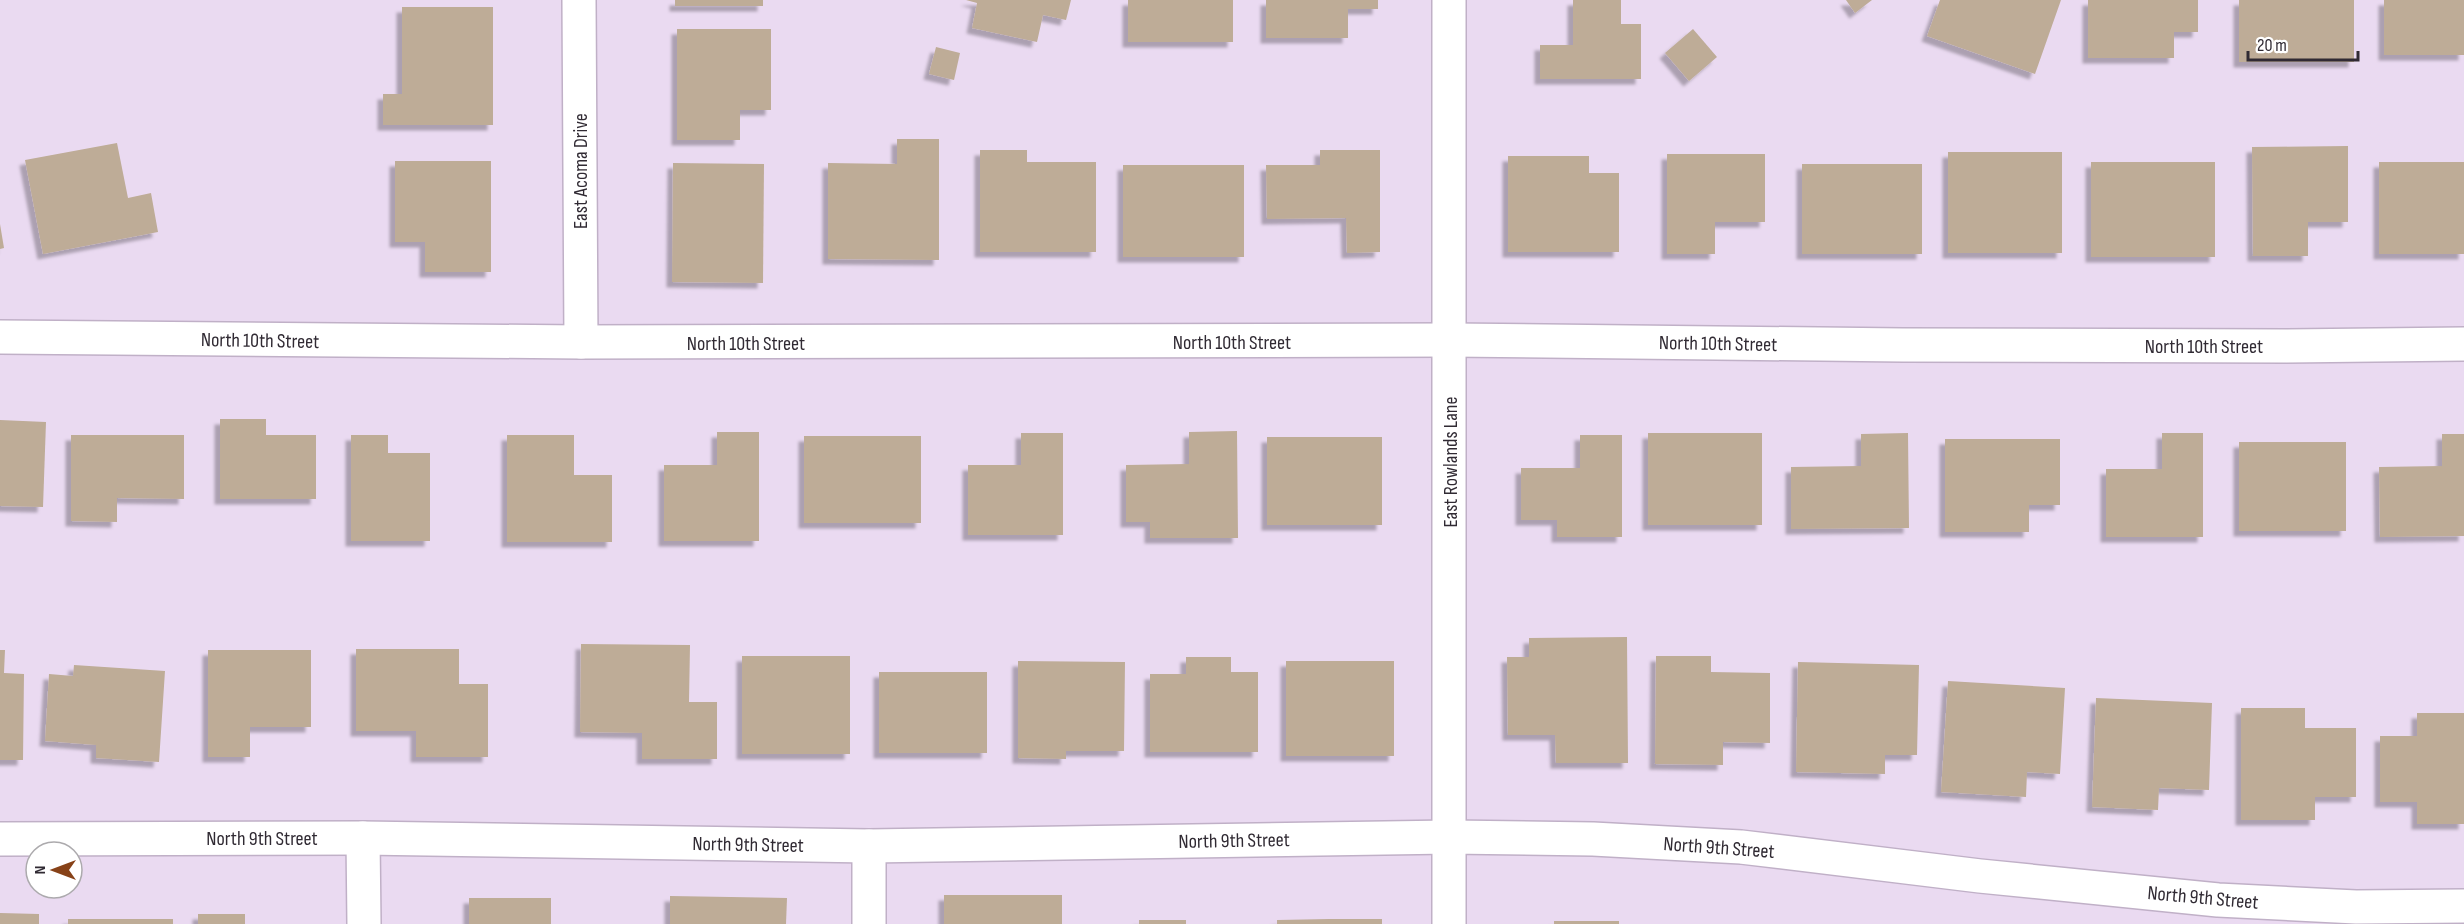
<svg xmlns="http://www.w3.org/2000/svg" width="2464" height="924" font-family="'Sofia Sans Condensed',sans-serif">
<defs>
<filter id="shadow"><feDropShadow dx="-5.5" dy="5.5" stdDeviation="1.5" flood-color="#0004"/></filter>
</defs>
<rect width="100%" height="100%" fill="#eadaf1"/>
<g fill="#beac97" filter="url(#shadow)">
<rect x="675" y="0" width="88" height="6"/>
<path d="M966,0H1071L1066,20L1043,15L1037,42L972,28L977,3Z"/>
<rect x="1128" y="0" width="105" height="42"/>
<path d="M1266,0H1378V9H1348V38H1266Z"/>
<path d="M1573,0H1621V24H1641V79H1540V45H1573Z"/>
<path d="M1846,0H1872L1855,13Z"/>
<path d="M1940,0H2061L2035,74L1927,36Z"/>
<path d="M2088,0H2198V32H2174V58H2088Z"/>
<rect x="2239" y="0" width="115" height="62"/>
<rect x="2384" y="0" width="80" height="55"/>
<path d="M402,7H493V125H383V94H402Z"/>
<path d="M677,29H771V110H740V140H677Z"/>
<path d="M1693,29L1717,57L1689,81L1665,53Z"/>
<path d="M936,47L960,53L954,80L929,74Z"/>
<path d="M897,139H939V260L828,259V163L897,164Z"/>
<path d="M117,143L128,198L151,193L158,232L43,254L25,160Z"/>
<path d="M2348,146V222H2308V256H2253L2252,147Z"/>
<path d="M980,150H1027V162H1096V252H980Z"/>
<path d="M1320,150H1380V252L1347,253L1346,218L1267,219L1266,165H1320Z"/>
<rect x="1948" y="152" width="114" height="101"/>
<path d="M1667,154H1765V222H1715V254H1667Z"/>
<path d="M1508,156H1589V173H1619V252H1508Z"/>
<path d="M395,161H491V272H425V242H395Z"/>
<rect x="2091" y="162" width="124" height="95"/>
<rect x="2379" y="162" width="85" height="92"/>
<path d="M673,163L764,164L763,283L672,282Z"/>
<rect x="1802" y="164" width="120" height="90"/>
<rect x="1123" y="165" width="121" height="92"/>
<path d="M0,224L4,248L0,249Z"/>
<path d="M220,419H266V435H316V499H220Z"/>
<path d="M0,420L46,422L43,507L0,506Z"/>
<path d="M1237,431L1238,538H1150V522H1126V465L1189,464V432Z"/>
<path d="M717,432H759V541H664V465H717Z"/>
<path d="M1021,433H1063V535H968V465H1021Z"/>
<rect x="1648" y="433" width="114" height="92"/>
<path d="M1908,433L1909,528L1791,529V467L1861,466V434Z"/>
<path d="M2162,433H2203V537H2106V469H2162Z"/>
<path d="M2442,434H2464V536L2380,537L2379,467L2442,466Z"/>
<path d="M71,435H184V499L117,498V522L71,521Z"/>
<path d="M351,435H388V453H430V541H351Z"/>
<path d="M507,435H574V475H612V542H507Z"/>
<path d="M1580,435H1622V537H1557V520H1521V468H1580Z"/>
<rect x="804" y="436" width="117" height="87"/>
<rect x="1267" y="437" width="115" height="88"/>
<path d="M1945,439H2060V505H2029V532H1945Z"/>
<rect x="2239" y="442" width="107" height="89"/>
<path d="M1627,637L1628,763H1556L1555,735H1508L1507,657H1529V638Z"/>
<path d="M581,644L690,645L689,702H717V759H642V733L580,732Z"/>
<path d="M356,649H459V684H488V757H416V731H356Z"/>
<path d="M0,650H5L4,673L24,674L23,760H0Z"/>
<path d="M208,650H311V727H250V757H208Z"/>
<rect x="742" y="656" width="108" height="98"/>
<path d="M1656,656H1711V672L1770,673V743L1723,742V765L1655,764Z"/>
<path d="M1186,657H1231V672H1258V752H1150V674H1186Z"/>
<path d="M1018,661L1125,662L1124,751H1066V759L1018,758Z"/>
<rect x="1286" y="661" width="108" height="95"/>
<path d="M1798,662L1919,665L1917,755H1885V774L1796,772Z"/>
<path d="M74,665L165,671L159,762L96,758V745L45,741L49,674L73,676Z"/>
<rect x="879" y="672" width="108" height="81"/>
<path d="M1948,681L2065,688L2060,774L2027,772L2026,797L1941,792Z"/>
<path d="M2096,698L2212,703L2209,790L2159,788L2158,810L2092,807Z"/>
<path d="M2241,708H2305V728H2356V797H2315V820H2241Z"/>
<path d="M2417,713H2464V824H2417V802H2380V736H2417Z"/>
<rect x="944" y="895" width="118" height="29"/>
<path d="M670,896L787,898L786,924H670Z"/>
<rect x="469" y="898" width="82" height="26"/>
<path d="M0,913L39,914V924H0Z"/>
<rect x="198" y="914" width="47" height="10"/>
<rect x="68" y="919" width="105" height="5"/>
<path d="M1329,919H1382V924H1277V920Z"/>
<rect x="1139" y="920" width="47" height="4"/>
<rect x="1554" y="921" width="65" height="3"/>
</g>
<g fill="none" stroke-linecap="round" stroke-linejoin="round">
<defs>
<g id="minor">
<path d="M579,0L581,342"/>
<path d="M1449,0V924"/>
<path d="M0,337L581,342L1450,340L1903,345L2287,346L2464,344"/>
<path d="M363,838L364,924"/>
<path d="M0,839L363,838L869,846L1450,837L1593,839L1741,847L1980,876L2218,900L2356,907L2464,906"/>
<path d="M869,924V846"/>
</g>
</defs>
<use href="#minor" stroke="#c0b0c7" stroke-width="36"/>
<use href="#minor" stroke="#fff" stroke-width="33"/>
</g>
<g text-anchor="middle" stroke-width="5" stroke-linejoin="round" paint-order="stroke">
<g font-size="20" fill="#302a33" stroke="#fff">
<text transform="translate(580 171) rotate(-90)" y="7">East Acoma Drive</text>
<text transform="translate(260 340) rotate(1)" y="7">North 10th Street</text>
<text x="1232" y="349">North 10th Street</text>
<text x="746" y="350">North 10th Street</text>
<text transform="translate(1718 343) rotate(1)" y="7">North 10th Street</text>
<text x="2204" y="353">North 10th Street</text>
<text transform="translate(1450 462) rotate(-90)" y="7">East Rowlands Lane</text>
<text x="262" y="845">North 9th Street</text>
<text transform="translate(1234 840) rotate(-1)" y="7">North 9th Street</text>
<text transform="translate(748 844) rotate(1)" y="7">North 9th Street</text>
<text transform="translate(1719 847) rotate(4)" y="7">North 9th Street</text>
<text transform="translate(2203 897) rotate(5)" y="7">North 9th Street</text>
</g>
</g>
<g transform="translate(54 870) rotate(270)"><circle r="28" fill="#ffffff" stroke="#acaaad" stroke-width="1.5"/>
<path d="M0-4.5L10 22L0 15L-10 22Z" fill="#874218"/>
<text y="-9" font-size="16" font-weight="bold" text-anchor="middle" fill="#302a33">N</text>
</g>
<path d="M2248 51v9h110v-9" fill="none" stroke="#302a33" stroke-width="3"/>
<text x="2257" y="51" font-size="18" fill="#302a33" stroke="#ffffff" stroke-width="4.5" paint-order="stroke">20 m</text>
</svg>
